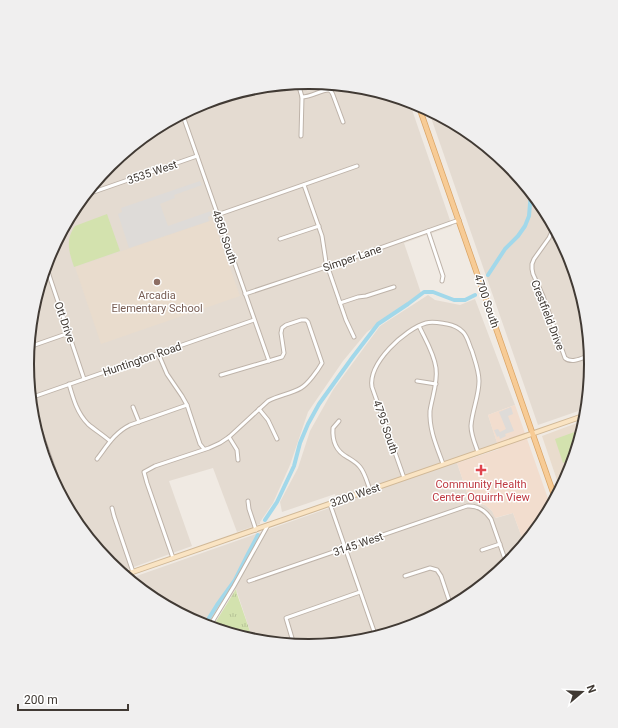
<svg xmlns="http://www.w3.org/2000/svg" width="618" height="728" font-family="Roboto,sans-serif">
<defs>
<pattern id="park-tufts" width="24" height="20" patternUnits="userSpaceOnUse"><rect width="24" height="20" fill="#d3e2ae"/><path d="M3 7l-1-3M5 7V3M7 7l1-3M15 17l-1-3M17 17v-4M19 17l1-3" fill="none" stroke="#b6c396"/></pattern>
</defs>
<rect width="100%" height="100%" fill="#f0eae3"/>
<g fill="#e4dbd1">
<path d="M309,82L364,87L409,101L452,226L404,243L421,293L367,332L343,361L308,412L290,465L273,503L260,522V524L237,532L213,468L169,481L192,546L120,572L109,563L74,520L48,472L32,419L27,364L32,309L49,256L75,207L110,164L153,129L201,103L254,87Z"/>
<path d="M428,109L466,130L509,165L544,208L570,256L586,309L591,364L587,408L538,425Z"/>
<path d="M428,295L435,300L460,305L475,299L515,405L488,415L499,448L457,463L470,501L485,505L492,511L496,518L513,513L522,538L532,535L508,564L465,599L417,625L364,641L309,646L253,640L236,589L209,627L201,624L152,598L128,579L338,505L335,494L282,512L280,502L298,468L310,431L333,390L380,326Z"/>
</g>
<path fill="#f2ddce" d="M515,405L551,507L543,521L532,535L522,538L513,513L495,518L492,511L485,505L477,502L470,501L457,463L499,449L488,415Z"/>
<g fill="#e9dccd">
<path d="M213,220L240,296L101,344L75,267Z"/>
<path d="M585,420L569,472L560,489L542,436Z"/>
</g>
<path fill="url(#park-tufts)" d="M236,589L237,594L253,640L212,628Z"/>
<g fill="#d3e2ae">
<path d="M107,214L120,251L74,267C69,252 65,240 75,226Z"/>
<path d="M583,429L573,459L563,463L555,439Z"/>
</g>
<g fill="#dedbd8">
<path d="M200,181L202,185L174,195L175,198L160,204L168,226L211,211L212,215L208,217L209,221L129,248L118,214L122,212L121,208Z"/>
<path d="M511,407L513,414L508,416L514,431L505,434L506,436L500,439L499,436L497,437L494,430L498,429L500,432L506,429L499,412Z"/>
</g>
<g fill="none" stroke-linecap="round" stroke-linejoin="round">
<g stroke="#a2d8ea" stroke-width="4">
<path d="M488,275L505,249L518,236L525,226L529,216L531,192"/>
<path d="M265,520L277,502L294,466L300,443L308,424L319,404L352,358L378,324L408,304L424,292H433L454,300H465L475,295"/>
<path d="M204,626L217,605L235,580L248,554L258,535"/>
</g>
<defs>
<g id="street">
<path d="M298,83L302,97L301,136"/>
<path d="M302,97C311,97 323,89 329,90C332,91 332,93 333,95L343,122"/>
<path d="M182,113L269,361"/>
<path d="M304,185L322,236L326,262L346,320L354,337"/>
<path d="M85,195L197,156"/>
<path d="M217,215L357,166"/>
<path d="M554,227L549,238L534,259L532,264V269L533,274L543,296L565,358C572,364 582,358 590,355"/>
<path d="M428,231L443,276L442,281"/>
<path d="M280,239L319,226"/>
<path d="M46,266L84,379"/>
<path d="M245,294L332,265L459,220"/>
<path d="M340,303L358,297L366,296L394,287"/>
<path d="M419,326C425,339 434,353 436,368C438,383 432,397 430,411C429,430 437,447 443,464"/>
<path d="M29,347L69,333"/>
<path d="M158,353L167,374L182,396L187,405L200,444L204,449"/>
<path d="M417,381L436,384"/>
<path d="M69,384C73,398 77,413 88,424C95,430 103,435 110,441"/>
<path d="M30,398L254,320"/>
<path d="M31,404L66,504"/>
<path d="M133,407L139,422"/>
<path d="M259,409L268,420L277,439"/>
<path d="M339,421L333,428C332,441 336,451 347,457C352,460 356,462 360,467C365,473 367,482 370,490"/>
<path d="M229,437L237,450L238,460"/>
<path d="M97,459C107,446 114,433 130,425L187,405"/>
<path d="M404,478L372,387C368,363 405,329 426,323C433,321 440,323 447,324C453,325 458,327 463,332C468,337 469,345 472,351C475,361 479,371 479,381C479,396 472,411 471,426C471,435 475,444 478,452"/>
<path d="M248,501L249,509L256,530"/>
<path d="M330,504L376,637"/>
<path d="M112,508L114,516L133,572"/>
<path d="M482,550L500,544"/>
<path d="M173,558L147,483L144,472L155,466L209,448L220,443L229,437L268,401C279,395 291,394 301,388C308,384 318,370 322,363L308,322L306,320H301L286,325L282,328L281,333L284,353L282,357L221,375"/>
<path d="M405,576L430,568L437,570L441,576L451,606"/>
<path d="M249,581L467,506C478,505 485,510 491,519L507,565"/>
<path d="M209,627L234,586L268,525"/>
<path d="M362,641L431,617"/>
<path d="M294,645L289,628L286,618L360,592"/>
</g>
<path id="secondary" d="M124,575L586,415"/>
<path id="primary" d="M418,104L555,498"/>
</defs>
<use href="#street" stroke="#beb3a9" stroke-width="5"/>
<use href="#secondary" stroke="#d0b897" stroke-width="6"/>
<use href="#primary" stroke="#daa567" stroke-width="6"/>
<use href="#street" stroke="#fff" stroke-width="3"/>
<use href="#secondary" stroke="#fae4c3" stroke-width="4"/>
<use href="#primary" stroke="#f7cb95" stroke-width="4.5"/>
</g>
<circle fill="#8d6e63" stroke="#fff" stroke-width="1.5" cx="157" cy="282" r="4"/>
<path fill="#e0444e" stroke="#fff" stroke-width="1.5" d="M479 464h4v4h4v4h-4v4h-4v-4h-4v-4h4z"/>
<g text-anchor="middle" stroke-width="3" stroke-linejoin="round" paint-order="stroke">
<g font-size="11" fill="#413a34" stroke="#fff">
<text transform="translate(152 172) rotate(-19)" y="4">3535 West</text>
<text transform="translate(225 237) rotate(71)" y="4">4850 South</text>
<text transform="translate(352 258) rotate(-19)" y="4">Simper Lane</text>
<text transform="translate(487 301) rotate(71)" y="4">4700 South</text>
<text transform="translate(548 315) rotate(69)" y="4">Crestfield Drive</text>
<text transform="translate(65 322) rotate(71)" y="4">Ott Drive</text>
<text transform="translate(142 359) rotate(-19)" y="4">Huntington Road</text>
<text transform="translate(386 427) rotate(71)" y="4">4795 South</text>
<text transform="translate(355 495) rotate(-19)" y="4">3200 West</text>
<text transform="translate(358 544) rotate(-19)" y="4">3145 West</text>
</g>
<g font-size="11" fill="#785e54" stroke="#fff">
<text x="157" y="299">Arcadia<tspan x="157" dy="13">Elementary School</tspan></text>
</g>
<g font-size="11" fill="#be3a42" stroke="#fff">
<text x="481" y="488">Community Health<tspan x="481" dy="13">Center Oquirrh View</tspan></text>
</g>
</g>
<path d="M0 0H618V728H0ZM34 364a275 275 0 1 1 550 0a275 275 0 1 1-550 0Z" fill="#f0efef" fill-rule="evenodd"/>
<path fill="none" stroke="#413a34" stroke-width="2" d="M34 364a275 275 0 1 1 550 0a275 275 0 1 1-550 0Z"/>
<g transform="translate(582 692) rotate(71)" stroke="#ffffff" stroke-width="3" paint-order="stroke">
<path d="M0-3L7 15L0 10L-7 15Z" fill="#413a34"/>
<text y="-6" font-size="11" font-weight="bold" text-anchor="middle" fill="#413a34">N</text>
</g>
<path d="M18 704v6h110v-6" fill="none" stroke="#413a34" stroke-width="2"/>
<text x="24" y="704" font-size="12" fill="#413a34" stroke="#ffffff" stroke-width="3" paint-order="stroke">200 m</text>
</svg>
